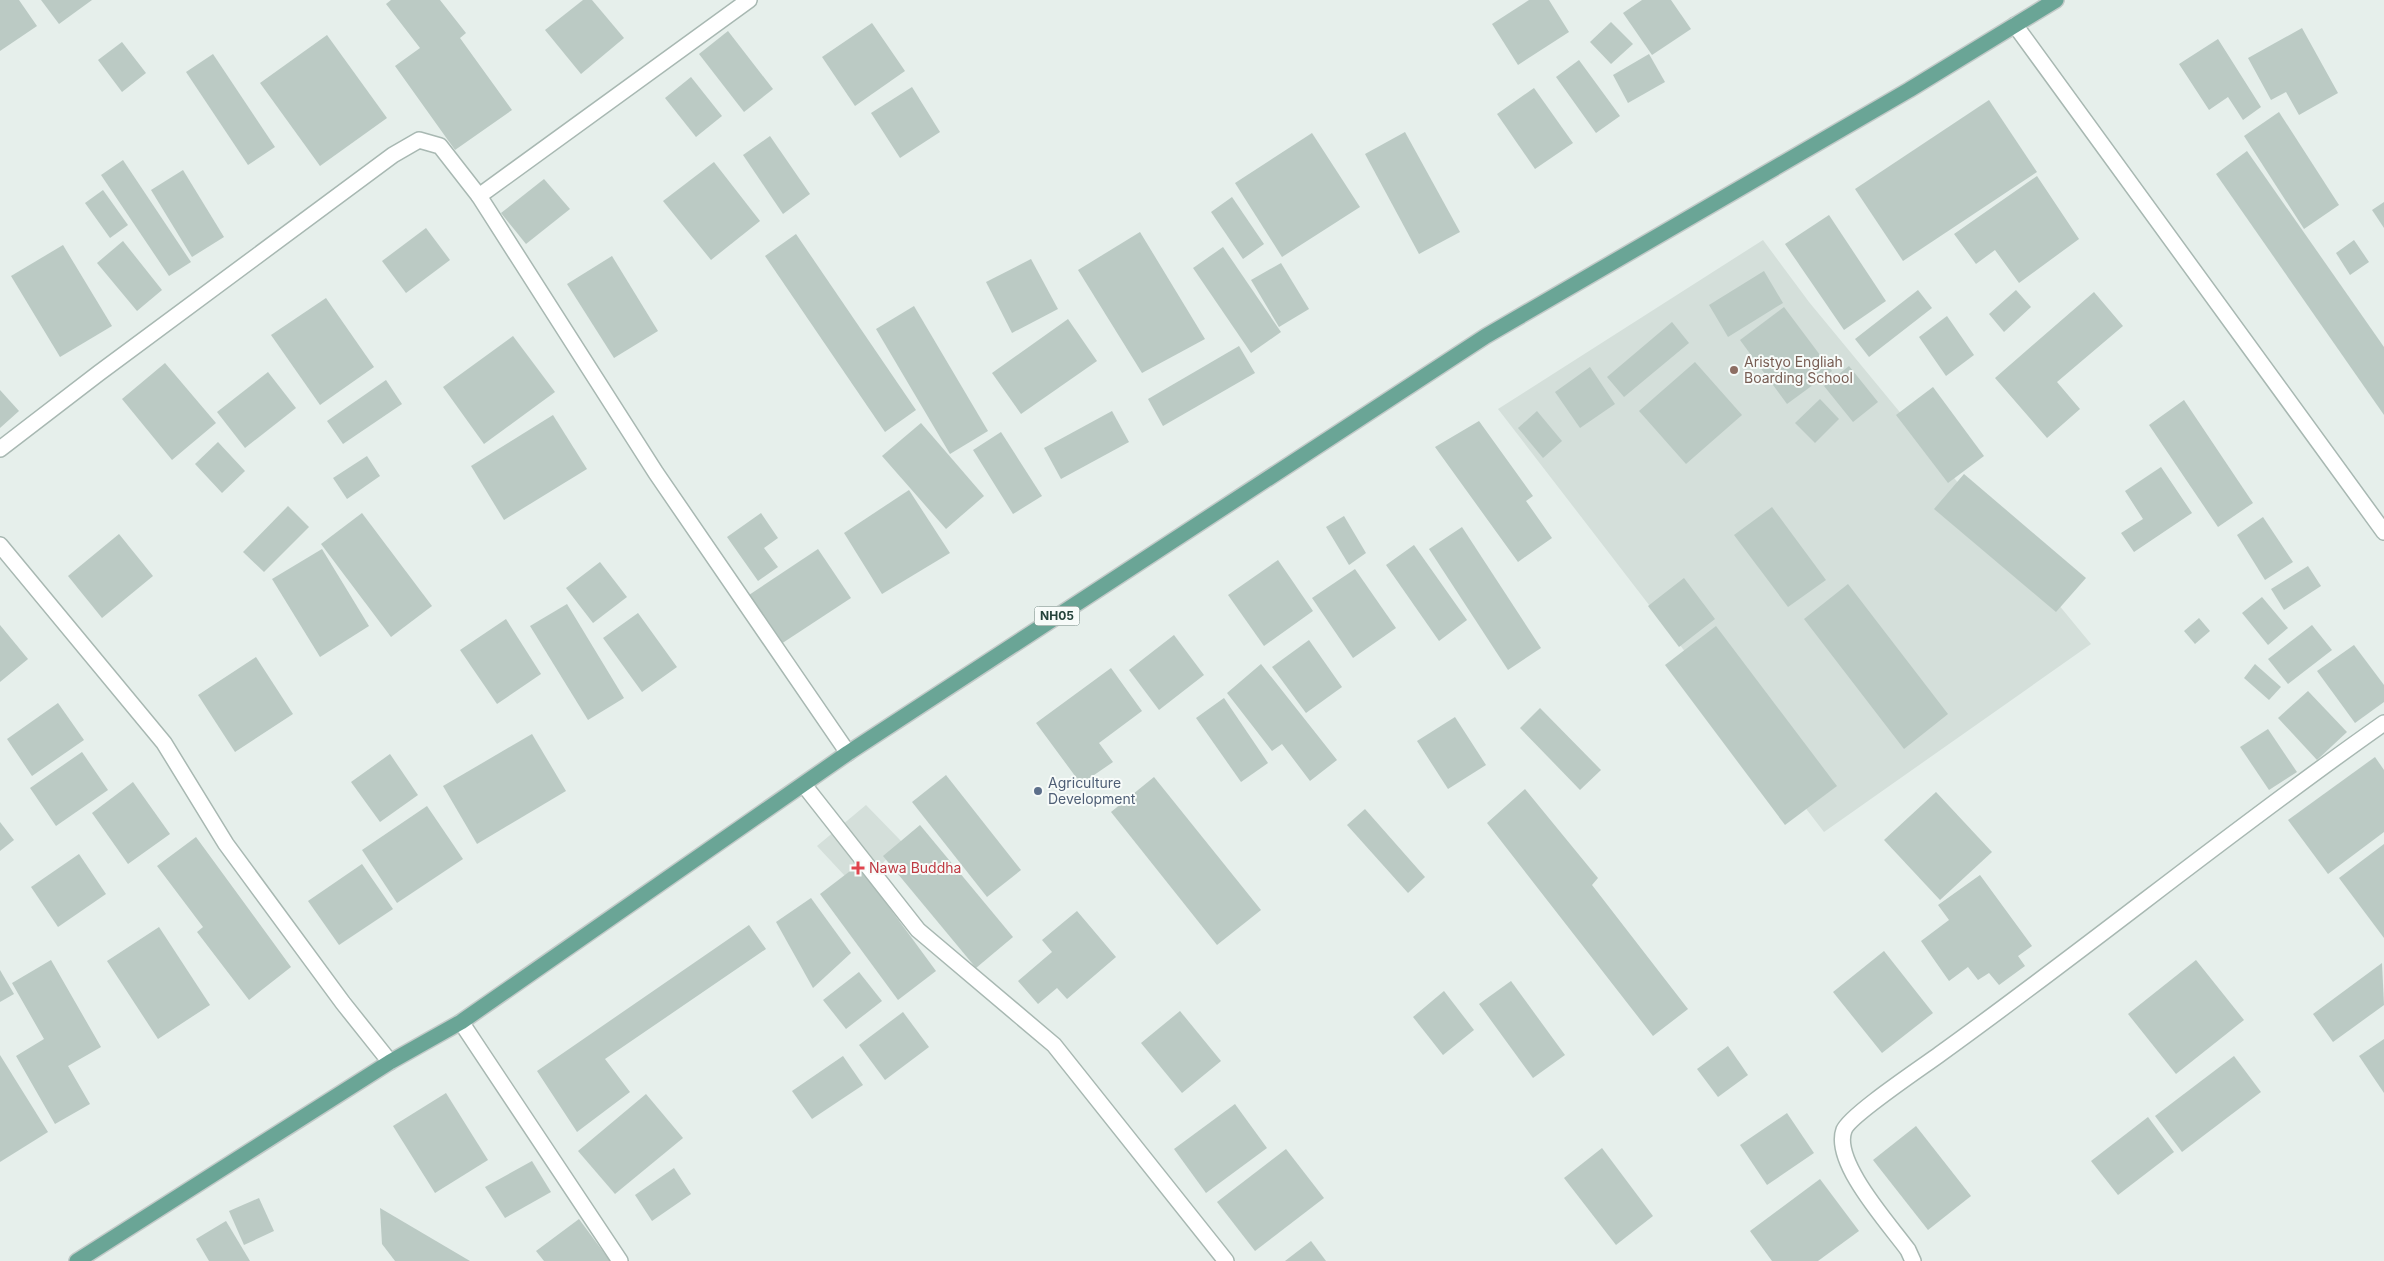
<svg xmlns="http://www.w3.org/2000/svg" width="2384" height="1261" font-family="Inter,sans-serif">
<rect width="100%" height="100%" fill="#e6efeb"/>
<g fill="#d4dfda">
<path d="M1763,240L1809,302L2091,644L1824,832L1498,409Z"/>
<path d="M866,805L902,842L858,890L817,846Z"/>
</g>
<g fill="#bbcac4">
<path d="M0,0H19L37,26L0,51Z"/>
<path d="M41,0H92L59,24Z"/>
<path d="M391,0H440L466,33L460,38L512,110L455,150L395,66L420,48L386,4Z"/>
<path d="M583,0H592L624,38L581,74L545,30Z"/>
<path d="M1529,0H1549L1569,32L1518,65L1492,24Z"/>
<path d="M1642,0H1671L1691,29L1652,55L1623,13Z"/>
<path d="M1611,22L1633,44L1611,64L1590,42Z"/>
<path d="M872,23L905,71L855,106L822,57Z"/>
<path d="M2302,28L2338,93L2299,115L2286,92L2271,100L2248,58Z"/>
<path d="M728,31L773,89L744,112L699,54Z"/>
<path d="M327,35L387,118L320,166L260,83Z"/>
<path d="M2218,39L2261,107L2243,120L2228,97L2209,110L2179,64Z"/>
<path d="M122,42L146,73L122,92L98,60Z"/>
<path d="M213,54L275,147L248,165L186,72Z"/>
<path d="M1649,54L1665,82L1628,103L1613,75Z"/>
<path d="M1579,60L1620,116L1596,133L1556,77Z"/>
<path d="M691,77L722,116L696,137L665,98Z"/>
<path d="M912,87L940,132L900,158L871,113Z"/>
<path d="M1534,88L1573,143L1535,169L1497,114Z"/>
<path d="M1989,100L2037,172L1903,261L1855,189Z"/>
<path d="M2279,112L2339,205L2304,229L2244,136Z"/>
<path d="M1405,132L1460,232L1419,254L1365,154Z"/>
<path d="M1312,133L1360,207L1282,257L1235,183Z"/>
<path d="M770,136L810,194L783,214L743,155Z"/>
<path d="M2247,151L2384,347V415L2216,174Z"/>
<path d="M123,160L191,262L169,276L101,175Z"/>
<path d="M714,162L760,221L711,260L663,201Z"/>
<path d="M183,170L224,237L192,257L151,190Z"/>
<path d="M2037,176L2079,239L2019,283L1995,250L1976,264L1954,234Z"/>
<path d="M544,179L570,209L526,244L501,213Z"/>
<path d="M103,190L128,225L110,238L85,203Z"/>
<path d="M1232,197L1264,244L1243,259L1211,212Z"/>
<path d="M2384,202V228L2372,210Z"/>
<path d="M1829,215L1886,301L1844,330L1785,244Z"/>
<path d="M426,228L450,260L406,293L382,261Z"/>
<path d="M1140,232L1205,339L1142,373L1078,270Z"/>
<path d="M796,234L916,410L885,432L765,256Z"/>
<path d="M2354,240L2369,262L2350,275L2336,253Z"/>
<path d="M123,241L162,290L137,311L97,263Z"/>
<path d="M63,245L112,326L60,357L11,276Z"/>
<path d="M1223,247L1281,332L1251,353L1193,268Z"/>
<path d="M612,256L658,331L614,358L567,284Z"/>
<path d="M1031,259L1058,309L1012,333L986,282Z"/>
<path d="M1281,263L1309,309L1279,327L1251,280Z"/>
<path d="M1764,271L1783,303L1728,337L1709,305Z"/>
<path d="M1918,290L1932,308L1869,357L1855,339Z"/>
<path d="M2016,290L2031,307L2004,332L1989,314Z"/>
<path d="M2094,292L2123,326L2057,382L2080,409L2047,438L1995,378Z"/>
<path d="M326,298L374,367L320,405L271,335Z"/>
<path d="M914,306L988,431L950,454L876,329Z"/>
<path d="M1784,307L1832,371L1787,404L1740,340Z"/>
<path d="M1947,316L1974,355L1946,376L1919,337Z"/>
<path d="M1068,319L1097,361L1021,414L992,373Z"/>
<path d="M1672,322L1689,343L1624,397L1607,377Z"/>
<path d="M513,336L555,392L484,444L443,387Z"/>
<path d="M1239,346L1255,373L1163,426L1148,399Z"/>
<path d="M1695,362L1742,415L1686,464L1639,411Z"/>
<path d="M165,363L216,423L172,460L122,399Z"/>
<path d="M1849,366L1878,402L1853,422L1824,386Z"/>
<path d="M1590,367L1615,404L1580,428L1555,392Z"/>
<path d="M268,372L296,408L245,448L217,412Z"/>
<path d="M386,380L402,404L343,444L327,421Z"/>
<path d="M1933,387L1984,456L1948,483L1896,415Z"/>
<path d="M0,390L19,411L0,428Z"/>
<path d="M1820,399L1839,419L1815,443L1795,423Z"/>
<path d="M2184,400L2253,503L2218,527L2149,425Z"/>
<path d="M1112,411L1129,442L1061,479L1044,448Z"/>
<path d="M1537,411L1562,441L1543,458L1518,428Z"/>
<path d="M553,415L587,469L504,520L471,466Z"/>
<path d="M1479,421L1533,496L1526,501L1552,538L1518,562L1435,447Z"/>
<path d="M921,423L984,496L946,529L882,456Z"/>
<path d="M1001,432L1042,496L1013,514L973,450Z"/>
<path d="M218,442L245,471L222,493L195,464Z"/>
<path d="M367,456L380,476L347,499L333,478Z"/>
<path d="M2161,467L2192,513L2134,552L2121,533L2143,519L2125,491Z"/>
<path d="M1964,474L2086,578L2056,612L1934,509Z"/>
<path d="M909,490L950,553L882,594L844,533Z"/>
<path d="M288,506L309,527L264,572L243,552Z"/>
<path d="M1772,507L1826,580L1788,607L1734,535Z"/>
<path d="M362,513L432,606L391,637L321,544Z"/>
<path d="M761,513L778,538L764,548L778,567L758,581L727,537Z"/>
<path d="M1344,516L1366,553L1349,565L1326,527Z"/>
<path d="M2263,517L2293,562L2265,580L2237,535Z"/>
<path d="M1462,527L1541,648L1508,670L1429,549Z"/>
<path d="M119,534L153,576L102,618L68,576Z"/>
<path d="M1414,545L1467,620L1439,641L1386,565Z"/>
<path d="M322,549L369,626L320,657L272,579Z"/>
<path d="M818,549L851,598L781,644L749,595Z"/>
<path d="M1278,560L1313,611L1264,646L1228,595Z"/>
<path d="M600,562L627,597L593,623L566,588Z"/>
<path d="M2308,566L2321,586L2284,610L2271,589Z"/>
<path d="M1355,569L1396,628L1353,658L1312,598Z"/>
<path d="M1684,578L1715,619L1679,647L1648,606Z"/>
<path d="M1848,584L1948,714L1904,749L1804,619Z"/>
<path d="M2262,597L2288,628L2268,645L2242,613Z"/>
<path d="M567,604L624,698L588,720L530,626Z"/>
<path d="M638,613L677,667L642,692L603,638Z"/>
<path d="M2199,618L2210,631L2195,644L2184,631Z"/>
<path d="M506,619L541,674L497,704L460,650Z"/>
<path d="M0,625L28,659L0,682Z"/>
<path d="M2312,625L2332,650L2288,684L2268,659Z"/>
<path d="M1716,626L1837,786L1785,825L1665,665Z"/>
<path d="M1174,635L1204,675L1159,710L1129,670Z"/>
<path d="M1309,640L1342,687L1306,713L1272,667Z"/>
<path d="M2354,645L2384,685V702L2355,723L2317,671Z"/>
<path d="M256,657L293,714L235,752L198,695Z"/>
<path d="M1261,664L1337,760L1310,781L1282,744L1272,751L1227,693Z"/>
<path d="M2255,664L2281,687L2269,700L2244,678Z"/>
<path d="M1111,668L1142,711L1099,743L1113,762L1081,784L1036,723Z"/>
<path d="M2308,691L2347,732L2317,760L2278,718Z"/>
<path d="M1224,698L1268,763L1241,782L1196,718Z"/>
<path d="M58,703L84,740L32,776L7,739Z"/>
<path d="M1540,708L1601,770L1580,790L1520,728Z"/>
<path d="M1455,717L1486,765L1448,789L1417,741Z"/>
<path d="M2268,729L2297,772L2269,790L2240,747Z"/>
<path d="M532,734L566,791L477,844L443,786Z"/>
<path d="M82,752L108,790L56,826L30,788Z"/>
<path d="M390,754L418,795L380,822L351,782Z"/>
<path d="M2375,757L2384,770V832L2328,874L2288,820Z"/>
<path d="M946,775L1021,870L987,897L912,802Z"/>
<path d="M1154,777L1261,910L1217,945L1111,812Z"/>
<path d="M133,782L170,834L128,864L92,813Z"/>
<path d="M1525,789L1598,878L1592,885L1688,1009L1653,1036L1487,823Z"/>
<path d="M1936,792L1992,852L1940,900L1884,840Z"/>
<path d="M427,806L463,859L397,903L362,850Z"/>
<path d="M1365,809L1425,877L1408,893L1347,825Z"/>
<path d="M0,822L14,840L0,851Z"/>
<path d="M920,825L1013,937L976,968L883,856Z"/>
<path d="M196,837L291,967L249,1000L197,932L203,927L157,866Z"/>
<path d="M2384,844V938L2339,878Z"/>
<path d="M79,854L106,894L58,927L31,887Z"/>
<path d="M362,864L393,909L339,945L308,901Z"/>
<path d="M858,865L936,971L898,1000L820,894Z"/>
<path d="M1980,875L2032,946L2018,956L2025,966L1999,985L1989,973L1978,980L1968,967L1949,981L1921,941L1949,920L1938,905Z"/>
<path d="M811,898L851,953L813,988L776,922Z"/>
<path d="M1077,911L1116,957L1067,999L1057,988L1038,1004L1018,981L1052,952L1042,940Z"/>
<path d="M749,925L766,949L605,1059L630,1092L577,1132L537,1071Z"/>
<path d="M159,927L210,1005L158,1039L107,961Z"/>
<path d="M1884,951L1933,1013L1882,1053L1833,992Z"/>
<path d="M51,960L101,1047L68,1066L90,1104L55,1124L16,1056L44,1039L12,983Z"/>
<path d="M2196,960L2244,1020L2176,1074L2128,1014Z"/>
<path d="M2382,963L2384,1005L2333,1042L2313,1014Z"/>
<path d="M0,970L14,994L0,1002Z"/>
<path d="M859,972L882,1001L846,1029L823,1000Z"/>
<path d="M1511,981L1565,1055L1533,1078L1479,1004Z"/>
<path d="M1444,991L1474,1030L1443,1055L1413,1017Z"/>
<path d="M1180,1011L1221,1061L1182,1093L1141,1043Z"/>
<path d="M903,1012L929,1047L885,1080L859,1045Z"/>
<path d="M2384,1039V1093L2359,1056Z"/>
<path d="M1728,1046L1748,1075L1718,1097L1697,1069Z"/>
<path d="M0,1055L48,1132L0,1162Z"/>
<path d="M843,1056L863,1085L812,1119L792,1091Z"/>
<path d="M2234,1056L2261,1092L2182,1152L2155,1116Z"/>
<path d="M446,1093L488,1160L435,1193L393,1126Z"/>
<path d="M646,1094L683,1138L615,1194L578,1151Z"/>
<path d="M1235,1104L1267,1148L1206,1193L1174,1149Z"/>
<path d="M1787,1113L1814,1153L1767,1185L1740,1145Z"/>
<path d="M2148,1117L2174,1152L2118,1195L2091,1161Z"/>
<path d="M1916,1126L1971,1196L1928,1230L1873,1160Z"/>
<path d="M1602,1148L1653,1216L1616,1245L1564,1178Z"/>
<path d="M1286,1149L1324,1198L1255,1251L1217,1202Z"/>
<path d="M532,1161L551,1192L505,1218L485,1187Z"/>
<path d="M674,1168L691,1194L652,1221L635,1195Z"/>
<path d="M1820,1179L1859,1231L1818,1261H1772L1750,1231Z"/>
<path d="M259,1198L274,1231L244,1245L229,1211Z"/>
<path d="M380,1208L470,1261H395L382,1244Z"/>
<path d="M579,1219L610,1261H544L536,1251Z"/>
<path d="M226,1221L250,1261H209L196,1239Z"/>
<path d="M1311,1241L1326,1261H1285Z"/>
</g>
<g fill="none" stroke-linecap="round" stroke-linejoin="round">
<defs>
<g id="street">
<path d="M749,0L479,196L656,473L848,753"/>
<path d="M2015,25L2384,532"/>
<path d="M0,449L99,373L393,155L419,140L440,146L479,196"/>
<path d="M0,545L164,743L226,844L343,1003L390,1062"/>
<path d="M804,785L918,930L1054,1045L1226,1261"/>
<path d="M461,1022L620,1261"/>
<path d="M1913,1261L1908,1250C1890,1225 1832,1162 1844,1130C1850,1115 1924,1066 1940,1054C2090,946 2233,829 2384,723"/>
</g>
<path id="primary" d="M77,1261L390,1062L461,1022L848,753L1486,336L1909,90L2056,0"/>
</defs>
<use href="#street" stroke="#a8b8b2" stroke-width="18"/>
<use href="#primary" stroke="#c2cac8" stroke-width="18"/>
<use href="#street" stroke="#fff" stroke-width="15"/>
<use href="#primary" stroke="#6aa596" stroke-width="15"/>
</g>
<circle fill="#8d6e63" stroke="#f7fbf9" stroke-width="2" cx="1734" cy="370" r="5"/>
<circle fill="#5c6f8a" stroke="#f7fbf9" stroke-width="2" cx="1038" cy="791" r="5"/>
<path fill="#e0444e" stroke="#f7fbf9" stroke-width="2" d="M855.5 860.5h5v5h5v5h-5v5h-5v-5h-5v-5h5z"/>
<g text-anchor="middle" stroke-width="4" stroke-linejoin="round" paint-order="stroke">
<rect fill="#f7fbf9" stroke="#637a73" stroke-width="1" x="1034.5" y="606.5" width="45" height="19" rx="4"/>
<g font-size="12" font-weight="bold" fill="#24423a">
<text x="1057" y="620">NH05</text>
</g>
<g font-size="14" fill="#785e54" stroke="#f7fbf9" text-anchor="start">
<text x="1744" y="367">Aristyo Engliah<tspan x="1744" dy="16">Boarding School</tspan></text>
</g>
<g font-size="14" fill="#4e5e75" stroke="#f7fbf9" text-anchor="start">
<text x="1048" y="788">Agriculture<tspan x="1048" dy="16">Development</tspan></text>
</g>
<g font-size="14" fill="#be3a42" stroke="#f7fbf9" text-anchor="start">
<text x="869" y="873">Nawa Buddha</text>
</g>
</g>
</svg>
